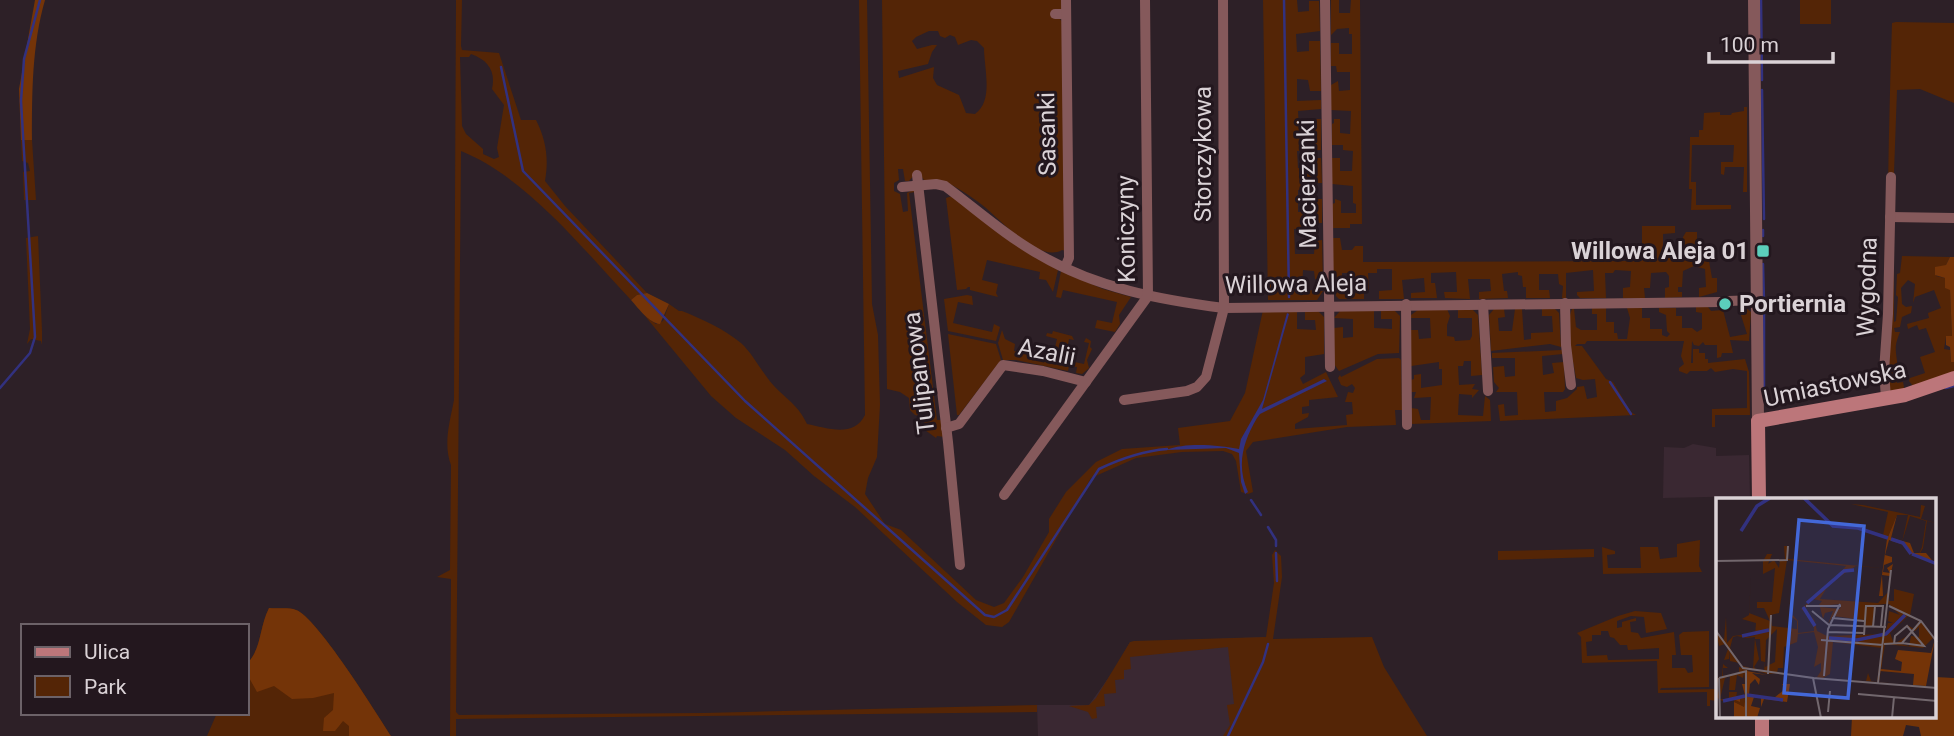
<svg xmlns="http://www.w3.org/2000/svg" width="1954" height="736" font-family="Roboto,sans-serif">
<rect width="100%" height="100%" fill="#2d2027"/>
<g fill="#3a2832">
<path d="M1693,444L1716,448V456L1749,455L1750,496L1663,498L1664,447L1684,448Z"/>
<path d="M1266,637L1348,736H1038L1037,705H1089L1114,670L1130,642Z"/>
</g>
<g fill="#542506" fill-rule="evenodd">
<path d="M456,0H462L461,46L462,50L499,53L521,120H536C546,140 549,158 545,181L565,206L647,293L637,295L631,300C583,249 526,177 461,151L456,712L459,715L704,713L1037,705V712L456,719V736H450L451,579L437,577L450,570L451,465C443,444 450,421 454,400ZM471,54C488,60 496,71 492,89L504,105L497,148L499,157L494,159L483,154V149L466,134L462,126L460,57H469Z"/>
<path d="M859,0H867L872,304L878,335L880,405L877,457L868,478L865,494L885,524L901,530L976,600L994,607L1004,603L1023,577L1049,532V519L1066,492L1096,462L1122,449L1180,445L1178,428L1230,421L1245,393L1263,310H1297V329L1316,330L1315,320H1305V310L1318,311L1324,317V354L1305,357V374L1300,378L1303,384L1326,372L1338,397L1309,400V406L1302,407V414L1309,413L1308,417L1295,424V429L1347,425L1346,415L1353,414L1352,402H1345L1348,392L1353,393L1355,388L1352,384L1347,387L1341,385L1338,378L1340,375L1341,377L1377,359L1399,358L1401,360L1402,410H1395L1396,425L1347,427L1253,442L1246,451L1253,492L1248,494L1241,492L1236,461L1232,454L1223,451L1182,452L1136,458L1091,478L1009,622L1002,627L986,625L957,602L855,507L814,476L785,450L736,418L711,396L645,316L656,324L663,321L669,304L679,311H682C702,319 724,329 741,343C756,357 764,378 779,391C791,402 800,409 807,424C827,428 854,438 865,415Z"/>
<path d="M882,0H1063L1062,9L1056,14L1063,23L1066,251L1062,250C1040,263 1002,222 986,208C978,201 960,189 950,184C942,181 933,180 924,180L921,176L914,175L909,181H905L903,169H898L899,180L894,183V191L900,194L903,212L908,211L907,193L913,190L915,192L909,193L937,420H943L945,437L937,436L936,438L925,430L924,417L915,415L910,410L909,398L900,392L887,389ZM929,31H938L940,36L945,38L950,35L955,37L958,45L971,40L977,41L984,48C984,68 994,101 975,114L966,113L959,95L937,85L933,78L934,67L899,78L898,71L928,64L932,52L937,45H932L917,49L912,41L916,37Z"/>
<path d="M1263,0H1297L1298,12L1309,11V1H1319L1320,31L1296,34L1297,52L1309,51V41H1320L1321,91H1310L1308,80L1297,79V101L1321,100V109L1298,111L1299,129H1310V119H1321V150L1297,151L1298,168H1310L1311,158H1321L1322,183H1311L1310,189L1298,190V212H1310L1311,199H1322V223H1314L1313,228L1294,229L1295,254H1314L1315,241L1322,240L1323,282L1315,279L1314,271L1303,270L1302,290L1323,291L1317,300H1268Z"/>
<path d="M1331,0H1339V13H1350L1351,0H1360L1362,224H1350V228H1332V204L1335,203V199L1341,201V213H1356V204L1353,203V186L1332,184V158H1340V171H1352L1353,151L1343,150V145H1332V124L1334,123V119H1340V133L1350,134L1351,111L1331,110V85L1338,81L1339,91L1350,90V72H1337L1336,66H1331V43H1339V54H1352V34H1349V28L1337,29L1331,35Z"/>
<rect x="1800" y="0" width="31" height="24"/>
<path d="M1896,22L1954,23V103L1920,89L1897,90L1891,255L1894,256V322L1896,321L1898,297L1896,295L1897,274L1900,273L1902,256L1950,257L1946,265L1936,276L1945,278L1950,289L1952,336L1946,337L1944,349L1950,350L1951,362H1954V373L1913,386L1909,381L1910,378L1925,373L1920,357L1935,352L1926,328L1919,330L1917,325L1908,329L1907,324L1929,318L1928,313L1941,308L1934,290L1915,297L1913,303L1915,284L1908,280L1901,288L1902,304L1906,307L1912,306L1911,313L1902,317L1900,327L1894,328L1895,332H1900C1895,345 1895,347 1897,361C1898,370 1894,372 1897,383L1903,382L1904,387L1903,390L1888,391C1886,269 1888,146 1892,23Z"/>
<path d="M1744,107H1747V192H1743L1744,167H1725L1724,175L1721,174V162H1733L1734,145H1692L1691,182H1696V205H1731V209L1691,210L1692,189H1689L1690,137H1699V130H1703L1704,113L1720,112V115H1731L1732,113L1744,111Z"/>
<path d="M21,140H32L36,200H24L23,172L30,171L28,163L22,161Z"/>
<path d="M952,196L1020,247L1058,270L1053,292L1046,280L1039,279L1040,272L987,260L982,280L998,284L996,293L998,297L970,290V287H968L966,289L957,290L946,198Z"/>
<path d="M1642,226H1675V233L1663,234V251H1683V237L1686,232H1697V261H1709L1712,278H1717V292L1699,297V288L1706,287L1705,269L1694,266L1683,271L1682,287H1678V292H1682V297L1665,298V288L1669,287V276L1666,272L1651,273L1650,288H1644L1645,298H1623V288L1630,287L1631,271L1615,270L1613,273H1605L1606,298H1580L1577,295V292L1594,291L1593,270L1566,273V298H1562L1563,286L1559,284L1558,274H1539V290H1549L1550,298H1526V287H1523L1522,276L1518,275V272L1502,274L1504,291H1507L1508,298L1479,299V292L1491,291L1490,279H1468L1470,299L1445,298L1444,292H1457L1456,272L1431,273V283H1435L1437,298H1411V293L1425,292L1424,278L1402,280L1404,299H1379V291L1392,290V269H1377V273H1368L1369,290H1364V299H1339L1336,296V291H1353L1352,273H1342V283L1333,284V238H1340L1342,250H1352L1355,246H1363V262L1642,261Z"/>
<path d="M38,236L42,331V345L41,341L31,339L27,344L30,329L26,238Z"/>
<path d="M1061,271L1103,289L1131,297L1119,315L1120,324L1115,332L1095,328L1097,320L1112,323L1117,302L1063,290L1061,298L1056,297Z"/>
<path d="M967,295L972,296L973,305L958,302L953,323L992,332L994,324L1000,327L996,341L948,331L944,299Z"/>
<path d="M1696,307H1708L1711,311L1723,310L1730,337L1747,334L1739,309L1746,308L1751,312L1749,341L1730,340L1733,353H1722L1721,357L1717,358V345H1705L1703,342L1699,346L1694,345L1692,341L1691,363H1693V349H1699V353H1705V359H1708V363L1745,359L1749,372L1750,415H1715V427H1712V409L1747,408V371L1733,369L1715,372L1711,368L1707,371H1690L1687,374L1679,371V368L1684,364L1681,356L1684,341H1587L1585,344H1577L1575,346H1582L1606,379L1613,382L1631,412L1636,415L1500,421L1498,405L1504,404L1505,416L1518,415L1517,392H1496L1499,388L1494,382L1493,367L1504,366L1505,377L1515,376V358H1492V353L1562,350L1563,354L1542,356L1543,375L1554,373L1552,363L1564,362L1565,389L1563,392H1544L1545,412L1556,411V401L1567,398L1577,389V387L1584,386L1587,399L1597,397L1595,379L1583,380L1576,378C1573,358 1564,328 1572,309H1574L1576,327L1581,330H1597V314H1592V308H1606V322H1614V333H1617L1618,339H1627L1630,318L1627,308H1642V318H1650V329H1662V335L1667,337L1670,334L1667,331L1666,315L1659,312V308H1676V316H1682V328H1692L1697,332L1702,329V313L1696,312Z"/>
<path d="M1447,309L1450,316L1447,325V336L1454,337L1455,341L1470,340L1472,336V318H1458V309H1472L1478,315L1482,375L1471,376V361H1464L1463,366H1458L1459,385L1475,384L1472,389L1479,390L1472,398V395L1459,394L1458,415L1483,416L1485,396L1490,400L1491,421L1411,424V408L1418,409L1421,420H1430L1431,397L1414,398L1416,392H1411V380L1414,379V375L1421,374V388L1442,385V369H1439V362L1411,366V330H1418L1419,339L1431,338L1430,318H1411V315L1418,310Z"/>
<path d="M1494,309H1504L1505,317L1498,318L1499,331H1512L1515,309H1522L1524,340L1531,339V333L1553,332L1552,316H1542V309H1555L1559,313L1561,347L1550,344L1491,351L1489,315Z"/>
<path d="M1341,310H1374V328L1392,329V319H1381V310H1394L1400,316L1399,353L1378,354L1339,371L1334,364V328L1343,327V338L1353,337V319L1334,318Z"/>
<path d="M1002,330L1005,339L1015,344L1014,351L1052,360L1057,339L1046,336L1047,333L1052,334L1053,331L1072,336L1074,340L1069,339L1065,360L1084,364L1089,343L1084,342L1086,338L1091,341L1090,347L1092,349L1087,360L1089,368L1082,374L1076,373L1077,367L1069,366L1068,371L1016,360H1003L998,343Z"/>
<path d="M948,334L996,344L1001,360L959,415H957Z"/>
<path d="M1700,540L1699,566L1702,572L1603,574L1602,547L1615,551V554L1607,555L1608,568H1641L1640,547H1658L1660,559L1677,557V544Z"/>
<path d="M1594,549V557L1498,560V551Z"/>
<path d="M1275,550L1281,556L1282,577L1273,639L1372,637L1384,667L1427,736H1223L1230,725L1227,705L1234,704L1228,647L1130,657L1131,669L1124,670V679L1115,680L1116,693L1104,694L1105,706L1096,707L1097,718L1092,719L1088,712L1069,706L1089,705L1096,698L1130,642L1134,641L1266,637L1274,583L1272,555Z"/>
<path d="M269,608C277,609 289,607 296,610C316,616 377,714 391,736H207L217,713H247V664C262,648 259,628 269,608Z"/>
<path d="M1635,611L1661,613L1667,629L1646,633L1644,617L1631,616L1617,621V628L1622,627V622L1636,618V621L1630,622L1631,632L1638,633L1641,638L1674,632L1676,655H1672V668H1685L1688,673L1693,672L1692,655H1681L1679,635L1683,632L1709,631V687L1661,688L1660,690L1718,689V705L1717,701L1710,700V706H1717H1707V692L1658,693L1657,661L1582,663L1581,637L1577,633L1618,616ZM1601,631H1608L1610,637L1614,638L1620,645H1627L1628,650L1659,648V659L1608,660L1607,655L1587,656L1586,642L1592,641V635H1601Z"/>
</g>
<g fill="#743408">
<path d="M35,0H45C32,45 32,93 32,140H21L19,89Z"/>
<path d="M1950,257H1954V362H1951L1950,347L1946,345V336H1952L1950,290L1945,288V278L1935,275V267L1946,265Z"/>
<path d="M647,293L669,304L660,324C649,323 639,309 631,300L637,295Z"/>
<path d="M269,608C277,609 289,607 296,610C316,616 377,714 391,736H349V726L343,721L335,731H323L324,718L333,710L334,693L313,698L292,699L274,686L257,692L247,674V664C262,648 259,628 269,608Z"/>
<path d="M1935,677L1954,678V736H1921L1919,727L1906,725L1903,736H1851L1852,717H1935Z"/>
</g>
<path fill="#32317f" d="M1287,313L1289,314L1262,409L1324,379L1327,381L1260,414L1257,418C1243,442 1236,465 1248,492L1245,494L1241,482L1239,453L1226,448L1166,450C1186,442 1218,445 1239,449L1241,439L1263,400Z"/>
<g fill="none" stroke-linecap="round" stroke-linejoin="round">
<g stroke="#32317f" stroke-width="2.5">
<path d="M1284,0L1289,297"/>
<path d="M1761,0L1762,80"/>
<path d="M501,67L523,171L745,401L985,615L994,617L1007,610L1099,469C1122,458 1142,451 1167,449"/>
<path d="M1762,90L1764,219"/>
<path d="M1763,236V230"/>
<path d="M1763,264L1764,301"/>
<path d="M1764,313V392"/>
<path d="M1610,382L1631,414"/>
<path d="M0,388L30,353L35,337L21,101L24,59L40,0"/>
<path d="M1946,388L1954,386"/>
<path d="M1251,500L1261,515"/>
<path d="M1268,527L1276,540V546"/>
<path d="M1276,553L1277,581"/>
<path d="M1228,736L1263,662L1268,644"/>
</g>
<g stroke="#85595b" stroke-width="10">
<path d="M1325,0L1330,367"/>
<path d="M1055,14H1066"/>
<path d="M917,175L948,442L960,565"/>
<path d="M902,187L936,184L945,186C976,209 1006,236 1040,255C1096,288 1161,300 1224,308L1722,302"/>
<path d="M1890,217L1954,218"/>
<path d="M1065,267L1069,258L1066,0"/>
<path d="M1728,301L1757,300"/>
<path d="M1565,303L1566,345L1571,385"/>
<path d="M1406,304L1407,425"/>
<path d="M1483,304L1488,391"/>
<path d="M1886,398L1884,371L1888,314L1891,177"/>
<path d="M1124,400L1187,391L1197,387L1206,377L1224,308L1223,0"/>
<path d="M946,428L959,424L1003,365L1043,371L1086,382"/>
<path d="M1004,495L1148,296L1145,0"/>
</g>
<path stroke="#85595b" stroke-width="12" d="M1754,0L1758,421"/>
<g stroke="#bc767a" stroke-width="14">
<path d="M1759,500L1758,421L1905,395L1954,378"/>
<path d="M1762,717V736"/>
</g>
</g>
<g fill="#5bcebb" stroke="#23171e" stroke-width="2.5">
<rect x="1756" y="244" width="14" height="14" rx="3.5"/>
<circle cx="1725" cy="304" r="7"/>
</g>
<g text-anchor="middle" stroke-width="6" stroke-linejoin="round" paint-order="stroke">
<g font-size="24" fill="#dad2d6" stroke="#23171e">
<text transform="translate(1047 134) rotate(-91)" y="8">Sasanki</text>
<text transform="translate(1203 154) rotate(-90)" y="8">Storczykowa</text>
<text transform="translate(1307 184) rotate(-91)" y="8">Macierzanki</text>
<text transform="translate(1126 229) rotate(-91)" y="8">Koniczyny</text>
<text transform="translate(1296 284) rotate(-1)" y="8">Willowa Aleja</text>
<text transform="translate(1867 287) rotate(-88)" y="8">Wygodna</text>
<text transform="translate(1047 352) rotate(11)" y="8">Azalii</text>
<text transform="translate(919 373) rotate(-97)" y="8">Tulipanowa</text>
<text transform="translate(1835 384) rotate(-12)" y="8">Umiastowska</text>
</g>
<g font-size="24" font-weight="bold" fill="#dad2d6" stroke="#23171e" text-anchor="end">
<text x="1749" y="259">Willowa Aleja 01</text>
<text x="1739" y="312" text-anchor="start">Portiernia</text>
</g>
</g>
<g transform="translate(1716 498)">
<rect width="220" height="220" fill="#2d2027"/>
<path d="M135,6L147,7L204,19L205,7L209,8L205,21L220,25L211,23L207,50L203,57L198,55L203,56L206,49L210,23L194,18L186,44L192,17H181L172,39L167,37L172,14ZM68,48H72V61L165,70L140,68L117,83L130,68L81,63L77,114L81,63L71,62L63,115L54,117L56,128L81,131V123L76,119L77,117L82,123V135L98,133L97,121L85,111L115,83L104,101L162,105L173,93V103H178V91L198,96L194,118L206,124L217,140L207,150L169,146L163,184L183,186L140,182L150,183L152,175L155,183L161,184L166,150L117,144L114,176L107,180L94,179H101L105,173V165L98,169L102,149L98,134L82,136L81,144L68,149L67,170H62L61,175L53,176L52,170L51,176L42,173H48L49,164L45,163L44,141H39L43,161L38,169L41,172H36L27,169L24,167L37,171L39,139L31,140L21,138L17,139L14,150L23,165L14,163L13,151V161L8,162L12,151L9,146L3,148L0,132L8,142L10,119L11,145L17,138L25,137L32,139L39,137L40,125L26,121L33,117L35,79L33,115L54,123L48,110H41V104H56L59,70L47,76V63L51,56H56L52,66L58,62L63,70L64,62L69,61ZM97,101L106,103L102,108L125,106L124,111L104,109L107,121L109,115L117,113L112,126L117,118L148,122V129H156L159,110L153,108L168,107L161,106H173L184,117L173,113L172,123L177,125H172L170,132H174L169,136L111,138L101,133L98,121L87,112ZM192,118L203,123L198,131L191,127L179,137L190,128L199,133L203,129V139L195,138L193,148L185,146L196,135L178,146L174,135ZM61,131L59,164L49,169L50,142ZM7,166L12,170L13,166L12,170H7V178L23,175V169L32,172L30,220L25,209L18,218V200L6,203L0,199L4,191L0,180L6,179ZM28,175L30,198L20,200L21,194H13V201H4L9,180L14,178L13,192H19L21,177L27,180Z" fill="#542506" fill-rule="evenodd"/>
<path d="M181,17L175,40L194,45L198,55H210L220,67L195,56L188,47L173,42L169,57L176,59V64L168,67L167,74L174,75L171,70L177,66L174,78L166,77L167,98H163L171,41L135,29L172,39ZM219,141L210,188L197,187L198,176L164,173L167,151L165,171L185,173L186,164L179,161L182,152L215,155ZM31,173L51,177L36,175L44,181L43,187L39,181L34,186L33,196L58,200L69,191L66,186H74L71,204L48,201L45,209V200L38,199L35,208L44,210L41,220H18V204L28,209L30,198L24,199V204L15,200L29,197L26,186H31Z" fill="#743408"/>
<path fill="none" stroke="#32317f" stroke-width="3.5" d="M88,0L117,28L142,30L172,40M25,33L41,8L54,0M175,41L187,45L195,56M196,56L221,66M91,105L128,73L138,72M87,109L99,128M26,138L53,132M113,140L141,142L170,136L189,117M31,197L67,202M7,203L29,198"/>
<path fill="none" stroke="#72676d" stroke-width="2" d="M0,63L71,62L72,48M90,108H125M173,108L205,123L221,144M96,113L113,127L170,129M116,120L148,123M157,129L159,108M0,133L27,170L97,180L105,220M111,134L148,135M148,137L150,108H167L165,128M105,142L167,147M168,146L186,145L205,123M178,146L179,138L191,128L208,148L186,145M52,176L55,117M108,178L112,131L124,106M3,180L4,220M3,180L31,173M97,180L221,190M162,185L175,72M142,196L221,203M112,214L114,193M30,220V173M176,220L178,199"/>
<path fill="#4368d8" fill-opacity="0.15" stroke="#4368d8" stroke-width="3.5" d="M83,22L148,28L132,200L68,195Z"/>
<rect width="220" height="220" fill="none" stroke="#dad2d6" stroke-width="3.5"/>
</g>
<rect x="21" y="624" width="228" height="91" fill="#23171e" stroke="#6c6268" stroke-width="2"/>
<rect x="35" y="647" width="35" height="10" fill="#bc767a" stroke="#6c6268" stroke-width="2"/>
<text x="84" y="659" font-size="21" fill="#dad2d6">Ulica</text>
<rect x="35" y="676" width="35" height="21" fill="#542506" stroke="#6c6268" stroke-width="2"/>
<text x="84" y="694" font-size="21" fill="#dad2d6">Park</text>
<path d="M1709 52v10h124v-10" fill="none" stroke="#dad2d6" stroke-width="3.5"/>
<text x="1720" y="52" font-size="21" fill="#dad2d6" stroke="#23171e" stroke-width="5" paint-order="stroke">100 m</text>
</svg>
